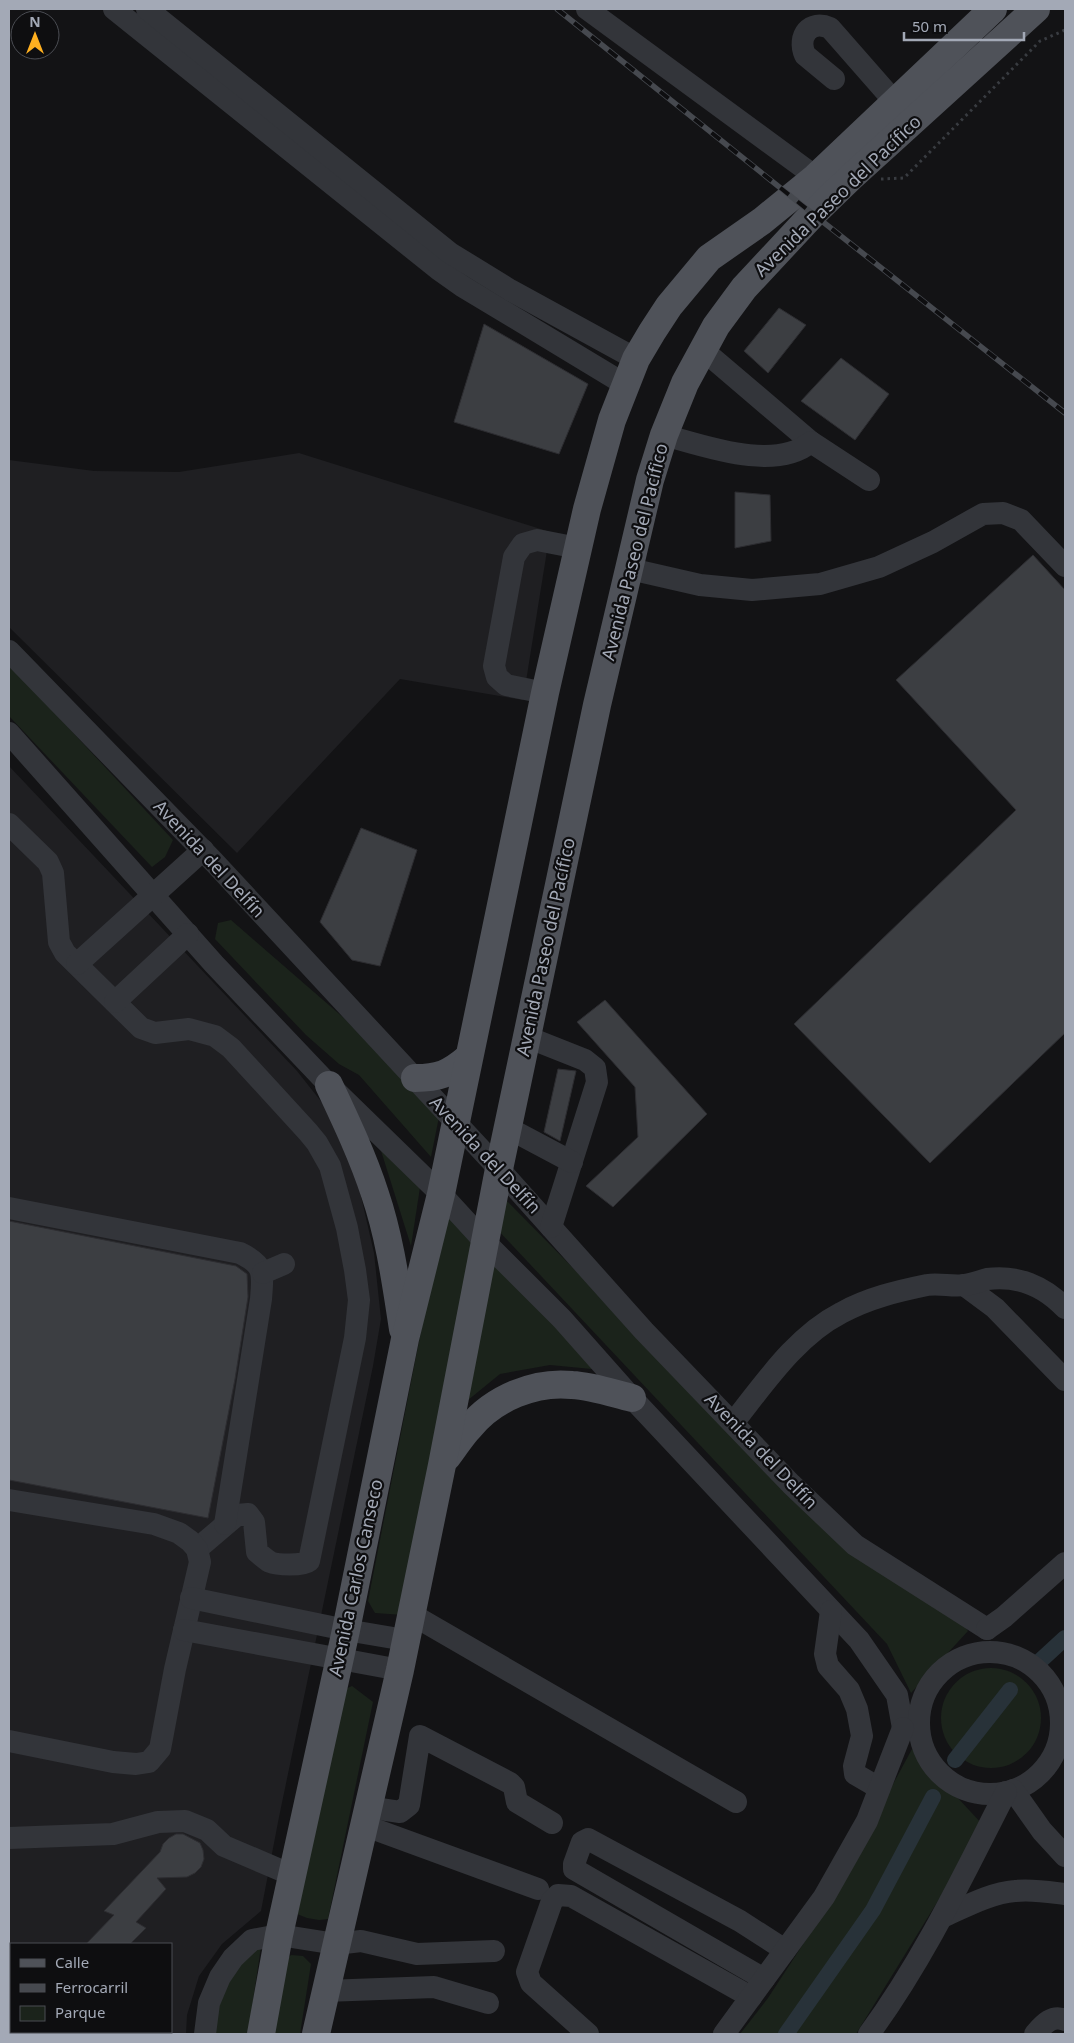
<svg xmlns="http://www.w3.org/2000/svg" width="1074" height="2043" font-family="'Noto Sans',sans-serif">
<rect width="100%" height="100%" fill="#131315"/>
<g fill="#1f1f22" fill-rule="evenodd">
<path d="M299,453L550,532L523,700L400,679L237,853L9,627V460L94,471L179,472Z"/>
<path d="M9,766L297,1071L335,1119L358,1183L374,1253L381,1319L373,1366L279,1817L261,1911L222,1944L199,1976L187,2015L186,2034H9ZM11,1944H171V2032H11Z"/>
</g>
<g fill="#1b231b">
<path d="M9,664L173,840L165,857L152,867L9,716Z"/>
<path d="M231,920L345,1019L439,1117L431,1157L359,1075L339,1064L306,1035L215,939L218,923Z"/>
<path d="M377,1138L421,1181L411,1246Z"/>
<path d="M502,1196L725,1422L961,1621L968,1631L911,1693L887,1644L496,1228Z"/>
<path d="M445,1209L475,1236L403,1615L375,1613L368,1601Z"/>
<path d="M487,1255L602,1370L550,1365L500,1374L462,1405Z"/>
<circle cx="991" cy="1718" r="50"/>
<path d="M352,1686L373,1702L328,1919L319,1920L307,1918L287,1910L336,1693Z"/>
<path d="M912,1749L984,1826L856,2034H740L768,1998L824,1912Z"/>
<path d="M262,1940L248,2034H214V2026L228,1972Z"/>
<path d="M291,1955L303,1956L311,1964L300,2034H268L279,1967Z"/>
</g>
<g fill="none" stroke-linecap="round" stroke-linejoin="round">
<g stroke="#283239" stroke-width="16">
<path d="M1040,1661L1065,1638"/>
<path d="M955,1760L1010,1690"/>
<path d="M786,2034L873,1910L933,1797"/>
</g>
</g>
<g fill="#3c3e42" stroke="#2d2d31">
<path d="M779,308L806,325L768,373L744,351Z"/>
<path d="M484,324L588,384L559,454L454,422Z"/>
<path d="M841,358L889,394L855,440L801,401Z"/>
<path d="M735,492L770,495L771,541L735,548Z"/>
<path d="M1033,555L1065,590V1033L930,1163L794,1024L1016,810L896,680Z"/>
<path d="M361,828L417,850L380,966L352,960L320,922Z"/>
<path d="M605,1000L707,1114L613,1207L586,1186L638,1137L635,1087L577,1022Z"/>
<path d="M558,1069L576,1071L560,1141L544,1132Z"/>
<path d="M9,1221L236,1266L247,1274L248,1297L235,1379L208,1518L9,1480Z"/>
<path d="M176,1834H183L200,1843L203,1850L204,1859L201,1867L195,1873L187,1877L157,1878L166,1889L136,1922L146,1928L130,1944H86L114,1915L104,1911L160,1852L163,1844L169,1838Z"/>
</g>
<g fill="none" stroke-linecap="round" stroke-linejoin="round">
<path stroke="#393c41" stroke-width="3" stroke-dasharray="2.5 4" stroke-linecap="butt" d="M881,179L904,178L1040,41L1065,30"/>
<g stroke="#33353a" stroke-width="22">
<path d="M114,9L438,269L462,286L626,385"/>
<path d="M147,9L450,253L510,290L636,359"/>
<path d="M587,9L816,177"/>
<path d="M834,79L805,55C797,36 810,19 830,28L894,101"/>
<path d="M703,350L811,442"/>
<path d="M664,435C705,446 775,472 811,442L869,480"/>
<path d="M630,569L700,585L752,590L820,584L879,567L933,542L983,514L1003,513L1021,520L1065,566"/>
<path d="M9,651L214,862L499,1169L644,1331L791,1484L855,1545L987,1629"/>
<path d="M545,693L506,685L497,677L494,666L514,557L523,544L537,540L578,548"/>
<path d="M9,733L214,964L329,1085L441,1194L485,1242L562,1319L632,1398L859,1640L897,1695L903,1728"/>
<path d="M9,824L48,862L53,873L59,942L65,953L141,1028L155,1033L189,1029L215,1036L231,1048L308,1132L317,1143L330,1166L347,1228L355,1270L359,1300L355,1338L309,1561C303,1566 277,1565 270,1562C265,1559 261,1555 257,1552L254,1522L248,1514L237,1515L197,1549"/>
<path d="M77,964L203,850"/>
<path d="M115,1002L188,934"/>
<path d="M527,1037L585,1060L595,1068L597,1082L551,1227"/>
<path d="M508,1128L572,1162"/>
<path d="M9,1208L240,1253C265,1265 263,1273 261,1299L225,1524"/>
<path d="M263,1273L284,1264"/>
<path d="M964,1285L995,1308L1065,1380"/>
<path d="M733,1423C764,1384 796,1336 841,1313C868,1298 898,1291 927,1285C940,1283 953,1287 965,1285C973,1284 980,1281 987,1279C1017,1275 1044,1286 1065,1308"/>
<path d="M9,1500L154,1524L179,1533L190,1541L197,1549L200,1562L175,1669L160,1749L149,1762L136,1764L113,1762L9,1741"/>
<path d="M191,1598L346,1630L405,1640"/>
<path d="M831,1611L825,1654L828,1666L849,1690L857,1709L862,1736L854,1766L855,1774L879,1788"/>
<path d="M411,1614L736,1802"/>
<path d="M987,1629L1004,1617L1065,1563"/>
<path d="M184,1630L400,1670"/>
<circle cx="990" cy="1723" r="71"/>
<path d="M1013,1790L1042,1831L1065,1856"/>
<path d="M367,1807L400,1812L409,1805L420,1736L510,1783L514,1787L517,1802L552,1823"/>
<path d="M363,1825L538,1889"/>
<path d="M9,1838L113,1834L158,1822L185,1821L207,1830L224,1846L292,1875"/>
<path d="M942,1917C965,1907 990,1893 1015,1891C1032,1889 1049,1892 1065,1894"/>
<path d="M764,1979L574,1869V1864L582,1842L588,1839L740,1921L785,1950"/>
<path d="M325,1991L434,1987L488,2003"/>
<path d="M205,2034L209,2003L220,1977L233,1958L252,1940L279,1935L336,1944L361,1941L417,1954L494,1951"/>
<path d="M588,2034L531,1983L527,1972L552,1901L558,1895L571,1896L751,1997"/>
<path d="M724,2034L824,1897L867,1821L903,1728"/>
<path d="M869,2034C924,1959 964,1874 1006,1792"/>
<path d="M1035,2034C1043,2025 1052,2014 1065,2020"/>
</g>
<g stroke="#4f5259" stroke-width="28">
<path d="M415,1078C439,1078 449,1074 468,1058"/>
<path d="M329,1085C346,1121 363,1157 375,1194C390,1238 396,1284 403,1329"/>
<path d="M447,1457C455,1447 461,1436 470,1427C494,1398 535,1381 572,1385C592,1386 612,1393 632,1398"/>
<path d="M261,2034L279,1935L346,1630L405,1339L441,1194L545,693L587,509L612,420L636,359L652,332L669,306L709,258L762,221L816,177L993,9"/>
<path d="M316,2034L400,1670L442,1465L499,1169L597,705L650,480L664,435L685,383L716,326L744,288L813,214L849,179L1036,9"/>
</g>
<defs>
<path id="rail" d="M557,9L813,214L1065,413"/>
</defs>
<use href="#rail" stroke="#46494f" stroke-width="5.5"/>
<use href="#rail" stroke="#0e0e10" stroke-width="4" stroke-dasharray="11" stroke-linecap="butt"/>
</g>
<g text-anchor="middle" stroke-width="4.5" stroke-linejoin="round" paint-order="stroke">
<g font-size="18" fill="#a3a9b6" stroke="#0e0e10">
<text transform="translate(838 196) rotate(-44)" y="6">Avenida Paseo del Pacífico</text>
<text transform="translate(635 552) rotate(-76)" y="6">Avenida Paseo del Pacífico</text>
<text transform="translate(209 859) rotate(47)" y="6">Avenida del Delfín</text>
<text transform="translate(546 947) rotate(-78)" y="6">Avenida Paseo del Pacífico</text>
<text transform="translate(485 1155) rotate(47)" y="6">Avenida del Delfín</text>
<text transform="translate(761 1451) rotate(46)" y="6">Avenida del Delfín</text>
<text transform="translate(356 1578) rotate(-78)" y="6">Avenida Carlos Canseco</text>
</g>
</g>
<rect width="1074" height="2043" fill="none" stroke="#a3a9b6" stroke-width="20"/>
<rect x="10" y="1943" width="162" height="90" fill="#0e0e10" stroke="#4a4c52"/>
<rect x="20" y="1959" width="25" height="8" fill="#4f5259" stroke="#4a4c52"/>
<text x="55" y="1968" font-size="15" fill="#a3a9b6">Calle</text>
<rect x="20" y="1984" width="25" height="8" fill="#46494f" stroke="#4a4c52"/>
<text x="55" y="1993" font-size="15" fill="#a3a9b6">Ferrocarril</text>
<rect x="20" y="2006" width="25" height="15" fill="#1b231b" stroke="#4a4c52"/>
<text x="55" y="2018" font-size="15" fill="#a3a9b6">Parque</text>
<g transform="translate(35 35)"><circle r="24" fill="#0e0e10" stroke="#4a4c52"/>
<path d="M0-4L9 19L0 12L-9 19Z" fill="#ffb020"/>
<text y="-8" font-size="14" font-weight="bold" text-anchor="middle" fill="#a3a9b6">N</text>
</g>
<path d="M904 32v8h120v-8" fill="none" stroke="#a3a9b6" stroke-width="2.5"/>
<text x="912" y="32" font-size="15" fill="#a3a9b6" stroke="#0e0e10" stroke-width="4" paint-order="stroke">50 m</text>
</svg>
